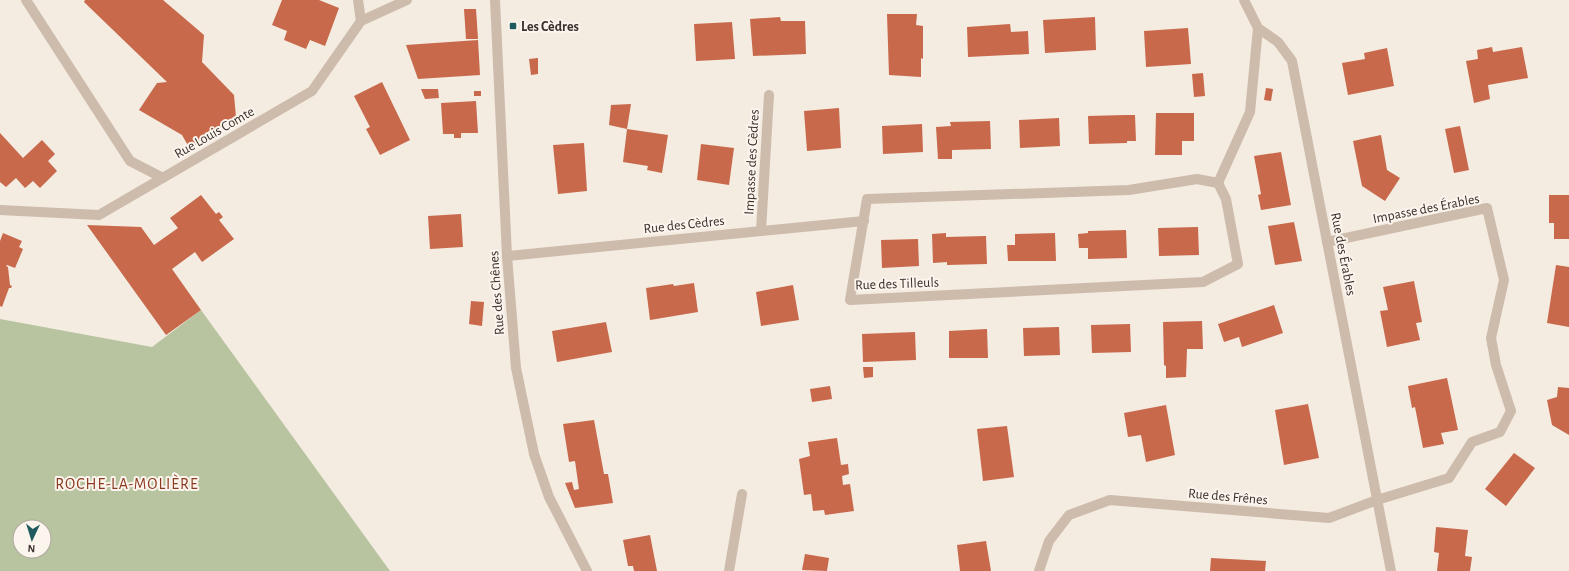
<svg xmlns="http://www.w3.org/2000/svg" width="1569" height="571" font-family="'Alegreya Sans',sans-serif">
<rect width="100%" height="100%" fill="#f4ebe1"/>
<path fill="#b8c4a0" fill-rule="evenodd" d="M201,310L390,571H0V319L152,347ZM20,527H44V551H20Z"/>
<g fill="#c8694b">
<path d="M85,0H163L204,35L202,62L234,95L236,117L190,149L182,135L139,110L157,83L167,82L84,2Z"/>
<path d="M282,0H319L339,8L325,46L310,40L306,49L284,40L287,31L272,25Z"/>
<path d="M464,9H476L478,39H466Z"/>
<path d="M887,14H917L916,25L923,26V59L921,58V77L889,75Z"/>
<path d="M780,17L781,21H805L806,54L753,56L750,19Z"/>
<path d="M1095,17L1096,50L1045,53L1043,20Z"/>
<path d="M732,22L735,59L696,61L694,24Z"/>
<path d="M1010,24L1011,32L1028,31L1029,54L968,57L967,27Z"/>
<path d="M1188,28L1191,64L1146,67L1144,31Z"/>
<path d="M478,40L480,75L418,79L406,45Z"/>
<path d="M1492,47L1493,52L1522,47L1528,78L1488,85L1490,99L1474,103L1466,61L1478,59L1477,50Z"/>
<path d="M1387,48L1394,86L1348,95L1342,63L1365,59L1364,53Z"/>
<path d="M538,58V74L531,75L529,59Z"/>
<path d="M1203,73L1205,96L1194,97L1192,74Z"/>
<path d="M382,82L410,140L380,155L366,129L370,127L354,96Z"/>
<path d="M1266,88L1273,89L1271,101L1264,100Z"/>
<path d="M421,89H438L439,98L425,99Z"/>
<rect x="474" y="91" width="7" height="5"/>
<path d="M476,101L478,133H461V138H454V134H443L441,103Z"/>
<path d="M631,104L627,129L609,125L611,105Z"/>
<path d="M839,108L841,148L807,151L804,111Z"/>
<path d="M1156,113H1194V141H1182V155H1155Z"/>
<path d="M1125,115H1135L1136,141H1127V143L1089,144L1088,116Z"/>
<path d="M1059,118L1060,146L1020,148L1019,120Z"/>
<path d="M990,121L991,149L952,150V159H938L936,127L951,126L950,122Z"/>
<path d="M922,124L923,152L883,154L882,126Z"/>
<path d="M1460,126L1469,170L1454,173L1445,129Z"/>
<path d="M627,129L668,135L662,173L647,170L648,166L623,162Z"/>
<path d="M0,133L23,158L42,140L55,154L48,161L57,171L40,188L33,181L25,188L16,178L6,187L0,182Z"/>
<path d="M1381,135L1387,170L1400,178L1385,201L1362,186L1353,141Z"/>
<path d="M584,143L587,191L558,194L553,145Z"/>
<path d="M701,144L734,148L729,185L697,180Z"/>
<path d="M1281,152L1291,205L1261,210L1258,195L1261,194L1254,156Z"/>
<path d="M201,195L216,214L219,212L223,217L219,220L234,239L202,262L195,252L172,269L201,310L166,335L87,225L141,227L154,245L178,228L170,218Z"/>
<path d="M1549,195H1569V239H1554V223H1549Z"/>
<path d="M461,214L463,247L430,249L428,216Z"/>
<path d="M1294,222L1302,261L1275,265L1268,226Z"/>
<path d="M1198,227L1199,255L1159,256L1158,228Z"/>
<path d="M1126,230L1127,258L1088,259V248H1079L1078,234L1088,233V231Z"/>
<path d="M3,233L22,241L19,247L23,249L15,268L7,265L6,266L8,267L10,285L12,286L11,288H9L2,307L0,306V241Z"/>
<path d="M946,233V237L986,236L987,264L947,265V262L933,263L932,234Z"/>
<path d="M1055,233L1056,261H1008L1007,245H1015V234Z"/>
<path d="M918,239L919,266L882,268L881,240Z"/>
<path d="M1556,265L1569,267V327L1547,323Z"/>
<path d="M1414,281L1422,322L1416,323L1420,340L1387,347L1380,311L1388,310L1383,287Z"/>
<path d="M694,283L698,312L650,320L646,288L673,284L674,286Z"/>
<path d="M793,285L799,320L761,326L756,292Z"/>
<path d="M471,301L484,302L482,326L469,324Z"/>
<path d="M1274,305L1283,333L1242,347L1239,337L1224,342L1218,324Z"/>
<path d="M1202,321L1203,349H1187L1186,377L1166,378V366L1164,365L1163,322Z"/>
<path d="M606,322L612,352L557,362L552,331Z"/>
<path d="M1130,324L1131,352L1092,353L1091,325Z"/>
<path d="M1059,327L1060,355L1024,356L1023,328Z"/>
<path d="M987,329L988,358H949V331Z"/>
<path d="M915,332L916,360L863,362L862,334Z"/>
<path d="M863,367H873V377L864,378Z"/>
<path d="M1447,378L1458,430L1441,433L1444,444L1423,448L1415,407L1412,408L1408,386Z"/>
<path d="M830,386L832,399L812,402L810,389Z"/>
<path d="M1558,387L1569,388V435L1552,425L1547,400L1557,397Z"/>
<path d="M1308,404L1319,458L1284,465L1275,410Z"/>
<path d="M1166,405L1175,455L1146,462L1141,435L1128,437L1124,413Z"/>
<path d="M594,420L604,474H608L613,503L575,508L565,483L572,482L574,490L579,489L575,461L569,462L563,424Z"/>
<path d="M1007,426L1014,477L983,481L977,429Z"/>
<path d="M837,438L841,465L848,464L849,474L842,476L843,485L850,484L854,511L825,515L824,510L813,511L811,494L804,495L799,459L810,456L808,442Z"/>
<path d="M1514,453L1535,468L1506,506L1485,489Z"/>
<path d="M1436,527L1468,530L1465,556L1472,557L1470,571H1437L1439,553L1434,552Z"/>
<path d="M650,535L657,571H634L633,566H628L623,540Z"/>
<path d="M986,541L991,571H960L957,545Z"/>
<path d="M805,554L829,558L827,571L802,570Z"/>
<path d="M1211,558L1266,561L1265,571H1210Z"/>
</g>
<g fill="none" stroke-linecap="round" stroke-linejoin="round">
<g stroke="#cdbbac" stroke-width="10">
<path d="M26,0L130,161L163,178"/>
<path d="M358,0L361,21"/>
<path d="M495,0L507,256L516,368L534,454L549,497L587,571"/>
<path d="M1258,28L1278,42L1292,61L1391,571"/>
<path d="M1197,179L1218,183L1226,199L1238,264L1203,282L850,300L867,199L1129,190Z"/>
<path d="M1218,183L1250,112L1258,28L1244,0"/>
<path d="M0,210L99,215L312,91L361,21L407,0"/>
<path d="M761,231L769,95"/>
<path d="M507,256L864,221"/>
<path d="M729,571L742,494"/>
<path d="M1039,571L1049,541L1069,515L1110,500L1329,518L1377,500L1449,478L1472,442L1500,432L1511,411L1496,365L1491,338L1504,280L1487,208L1327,242"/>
</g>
</g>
<rect fill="#1f5a5e" stroke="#fbf5ee" stroke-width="1.5" x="509" y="22" width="8" height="8" rx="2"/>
<g text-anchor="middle" stroke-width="4" stroke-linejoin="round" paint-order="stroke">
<g font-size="14" font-weight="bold" fill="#3b302b" stroke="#fbf5ee" text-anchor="start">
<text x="521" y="31">Les Cèdres</text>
</g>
<g font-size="14" fill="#3b302b" stroke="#fbf5ee">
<text transform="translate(214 132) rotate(-30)" y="5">Rue Louis Comte</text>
<text transform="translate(751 162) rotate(-87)" y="5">Impasse des Cèdres</text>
<text transform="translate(1426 208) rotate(-11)" y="5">Impasse des Érables</text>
<text transform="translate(684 224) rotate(-6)" y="5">Rue des Cèdres</text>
<text transform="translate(1344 254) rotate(79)" y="5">Rue des Érables</text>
<text transform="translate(897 283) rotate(-2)" y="5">Rue des Tilleuls</text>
<text transform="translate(496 293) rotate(-94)" y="5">Rue des Chênes</text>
<text transform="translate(1228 496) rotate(5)" y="5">Rue des Frênes</text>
</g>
<g font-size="16" letter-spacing="1" fill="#8c3b22" stroke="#fbf5ee">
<text x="127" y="489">ROCHE-LA-MOLIÈRE</text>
</g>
</g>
<g transform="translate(32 539) rotate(184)"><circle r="19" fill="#fbf5ee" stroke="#aea6a0"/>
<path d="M0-3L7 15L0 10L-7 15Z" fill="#1f5a5e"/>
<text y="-6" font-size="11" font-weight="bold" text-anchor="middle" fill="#3b302b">N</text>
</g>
</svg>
